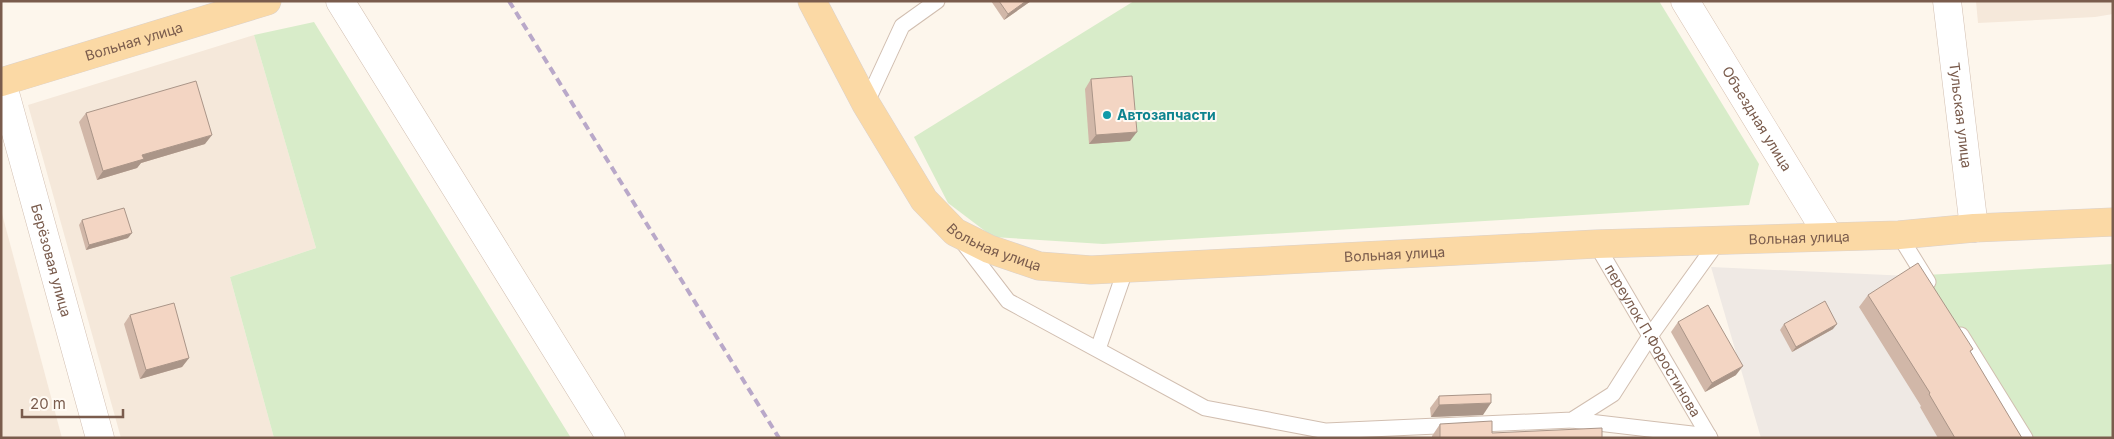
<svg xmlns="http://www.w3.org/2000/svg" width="2114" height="439" font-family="Inter,sans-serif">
<rect width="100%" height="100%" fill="#fdf6ec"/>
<g fill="#f5e8da">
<path d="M1976,1H2113V14L2095,17L1978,23Z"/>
<path d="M254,35L316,248L230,277L274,438H121L28,105Z"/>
<path d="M1,210L62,438H1Z"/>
</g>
<path fill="#efe9e4" d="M1711,267L1909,276L2005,438H1761Z"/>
<g fill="#d8ecc9">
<path d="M1134,1H1659L1759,164L1749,205L1103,244L993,237L948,203L914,137Z"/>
<path d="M314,22L571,438H274L230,277L316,248L254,35Z"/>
<path d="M2113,264V438H2007L1909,276Z"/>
</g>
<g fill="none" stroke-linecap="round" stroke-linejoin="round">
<defs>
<g id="lane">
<path d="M866,104L902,26L937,1"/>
<path d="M1899,235L1928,282"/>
<path d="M962,241L1008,301L1205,408L1326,431L1572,420L1613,394L1650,336L1719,240"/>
<path id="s1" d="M1596,244L1710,438"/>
<path d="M1961,335L2025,438"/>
<path d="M1098,349L1126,268"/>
<path d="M1572,420L1709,436"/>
</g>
<g id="street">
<path d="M340,1L611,438"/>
<path id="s2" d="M1947,1L1974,228"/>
<path id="s3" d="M2,82L100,438"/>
</g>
<g id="secondary">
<path id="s4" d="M1685,1L1828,235"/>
</g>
<g id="primary">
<path id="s5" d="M812,1L866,104L924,200L955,232L989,249L1039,266L1091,270L1596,244L1899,235L1974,228L2113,222"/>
<path id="s6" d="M1,82L267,1"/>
</g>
</defs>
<use href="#lane" stroke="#d1beb0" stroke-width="17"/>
<use href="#street" stroke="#d1beb0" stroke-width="29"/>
<use href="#secondary" stroke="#d6c0b0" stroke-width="29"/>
<use href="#primary" stroke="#dad1cd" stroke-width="29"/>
<use href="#lane" stroke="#fff" stroke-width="15"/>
<use href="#street" stroke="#fff" stroke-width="28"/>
<use href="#secondary" stroke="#fff" stroke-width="28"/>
<use href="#primary" stroke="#fbd9a5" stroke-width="28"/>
<path stroke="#b9a8c9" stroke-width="4" stroke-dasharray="8 5" stroke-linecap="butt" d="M509,1L779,438"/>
</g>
<g fill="#d1b7a8">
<path d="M991,1H1031L1004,20Z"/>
<path d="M1091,79L1130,141L1089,144L1085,89Z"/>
<path d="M86,113L205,144L141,163L137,168L97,180L79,122Z"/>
<path d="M82,220L128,238L86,250L79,225Z"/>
<path d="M1868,295L1973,349L1970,352L2022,438H1938L1920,407L1921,406L1859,307Z"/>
<path d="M130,315L189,358L182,367L140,379L124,324Z"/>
<path d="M1678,322L1736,375L1705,392L1671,332Z"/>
<path d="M1784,324L1833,329L1792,352L1780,330Z"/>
<path d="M1439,396L1483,415L1431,417L1430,408Z"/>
<path d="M1440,424L1492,433L1602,438H1432V436Z"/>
</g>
<g fill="#aa9588">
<path d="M1026,1H1031L1004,20L1008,14Z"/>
<path d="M1137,132L1130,141L1089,144L1096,135Z"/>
<path d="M212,135L205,144L141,163L137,168L97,180L103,171L142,155Z"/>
<path d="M132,233L128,238L86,250L89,245Z"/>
<path d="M1837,324L1833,329L1792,352L1796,347Z"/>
<path d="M189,358L182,367L140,379L146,370Z"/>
<path d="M1743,366L1736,375L1705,392L1712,383Z"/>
<path d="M1491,403L1483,415L1431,417L1439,405Z"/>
</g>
<g fill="#f3d5c3" stroke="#aa9588">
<path d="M999,1H1026L1008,14Z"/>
<path d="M1132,76L1137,132L1096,135L1091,79Z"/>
<path d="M196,81L212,135L142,155L144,159L103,171L86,113Z"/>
<path d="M124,208L132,233L89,245L82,220Z"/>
<path d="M1918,263L1973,349L1970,351L2022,438H1955L1929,394L1930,393L1868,295Z"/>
<path d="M1825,301L1837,324L1796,347L1784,324Z"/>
<path d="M174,303L189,358L146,370L130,315Z"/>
<path d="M1708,305L1743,366L1712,383L1678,322Z"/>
<path d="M1491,394V403L1439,405V396Z"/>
<path d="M1492,421V433L1602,428V438H1440V424Z"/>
</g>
<circle fill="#0f9aa8" stroke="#fffaf3" stroke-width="2" cx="1107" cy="115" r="5"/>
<g text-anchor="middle" stroke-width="4" stroke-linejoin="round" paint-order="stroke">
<g font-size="14" fill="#7a5c4d" stroke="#fffaf3">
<text dy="5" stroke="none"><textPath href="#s6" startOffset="139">Вольная улица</textPath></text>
<text dy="5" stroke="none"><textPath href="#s2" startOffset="115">Тульская улица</textPath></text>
<text dy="5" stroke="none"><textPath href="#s4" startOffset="138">Объездная улица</textPath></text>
<text dy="5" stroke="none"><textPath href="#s5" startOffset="1125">Вольная улица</textPath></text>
<text dy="5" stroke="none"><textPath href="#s5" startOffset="315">Вольная улица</textPath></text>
<text dy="5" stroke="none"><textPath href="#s5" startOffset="720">Вольная улица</textPath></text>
<text dy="5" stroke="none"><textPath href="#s3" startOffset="185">Берёзовая улица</textPath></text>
<text dy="5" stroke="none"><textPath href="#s1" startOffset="112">переулок П.Форостинова</textPath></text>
</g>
<g font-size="14" font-weight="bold" fill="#0d838f" stroke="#fffaf3" text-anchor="start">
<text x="1117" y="120">Автозапчасти</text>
</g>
</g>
<rect width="2114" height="439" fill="none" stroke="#7a5c4d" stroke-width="5"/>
<path d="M22 409v8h101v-8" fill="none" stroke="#7a5c4d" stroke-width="2.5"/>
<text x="30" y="409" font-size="15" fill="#7a5c4d" stroke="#fffaf3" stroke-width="4" paint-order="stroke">20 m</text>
</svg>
